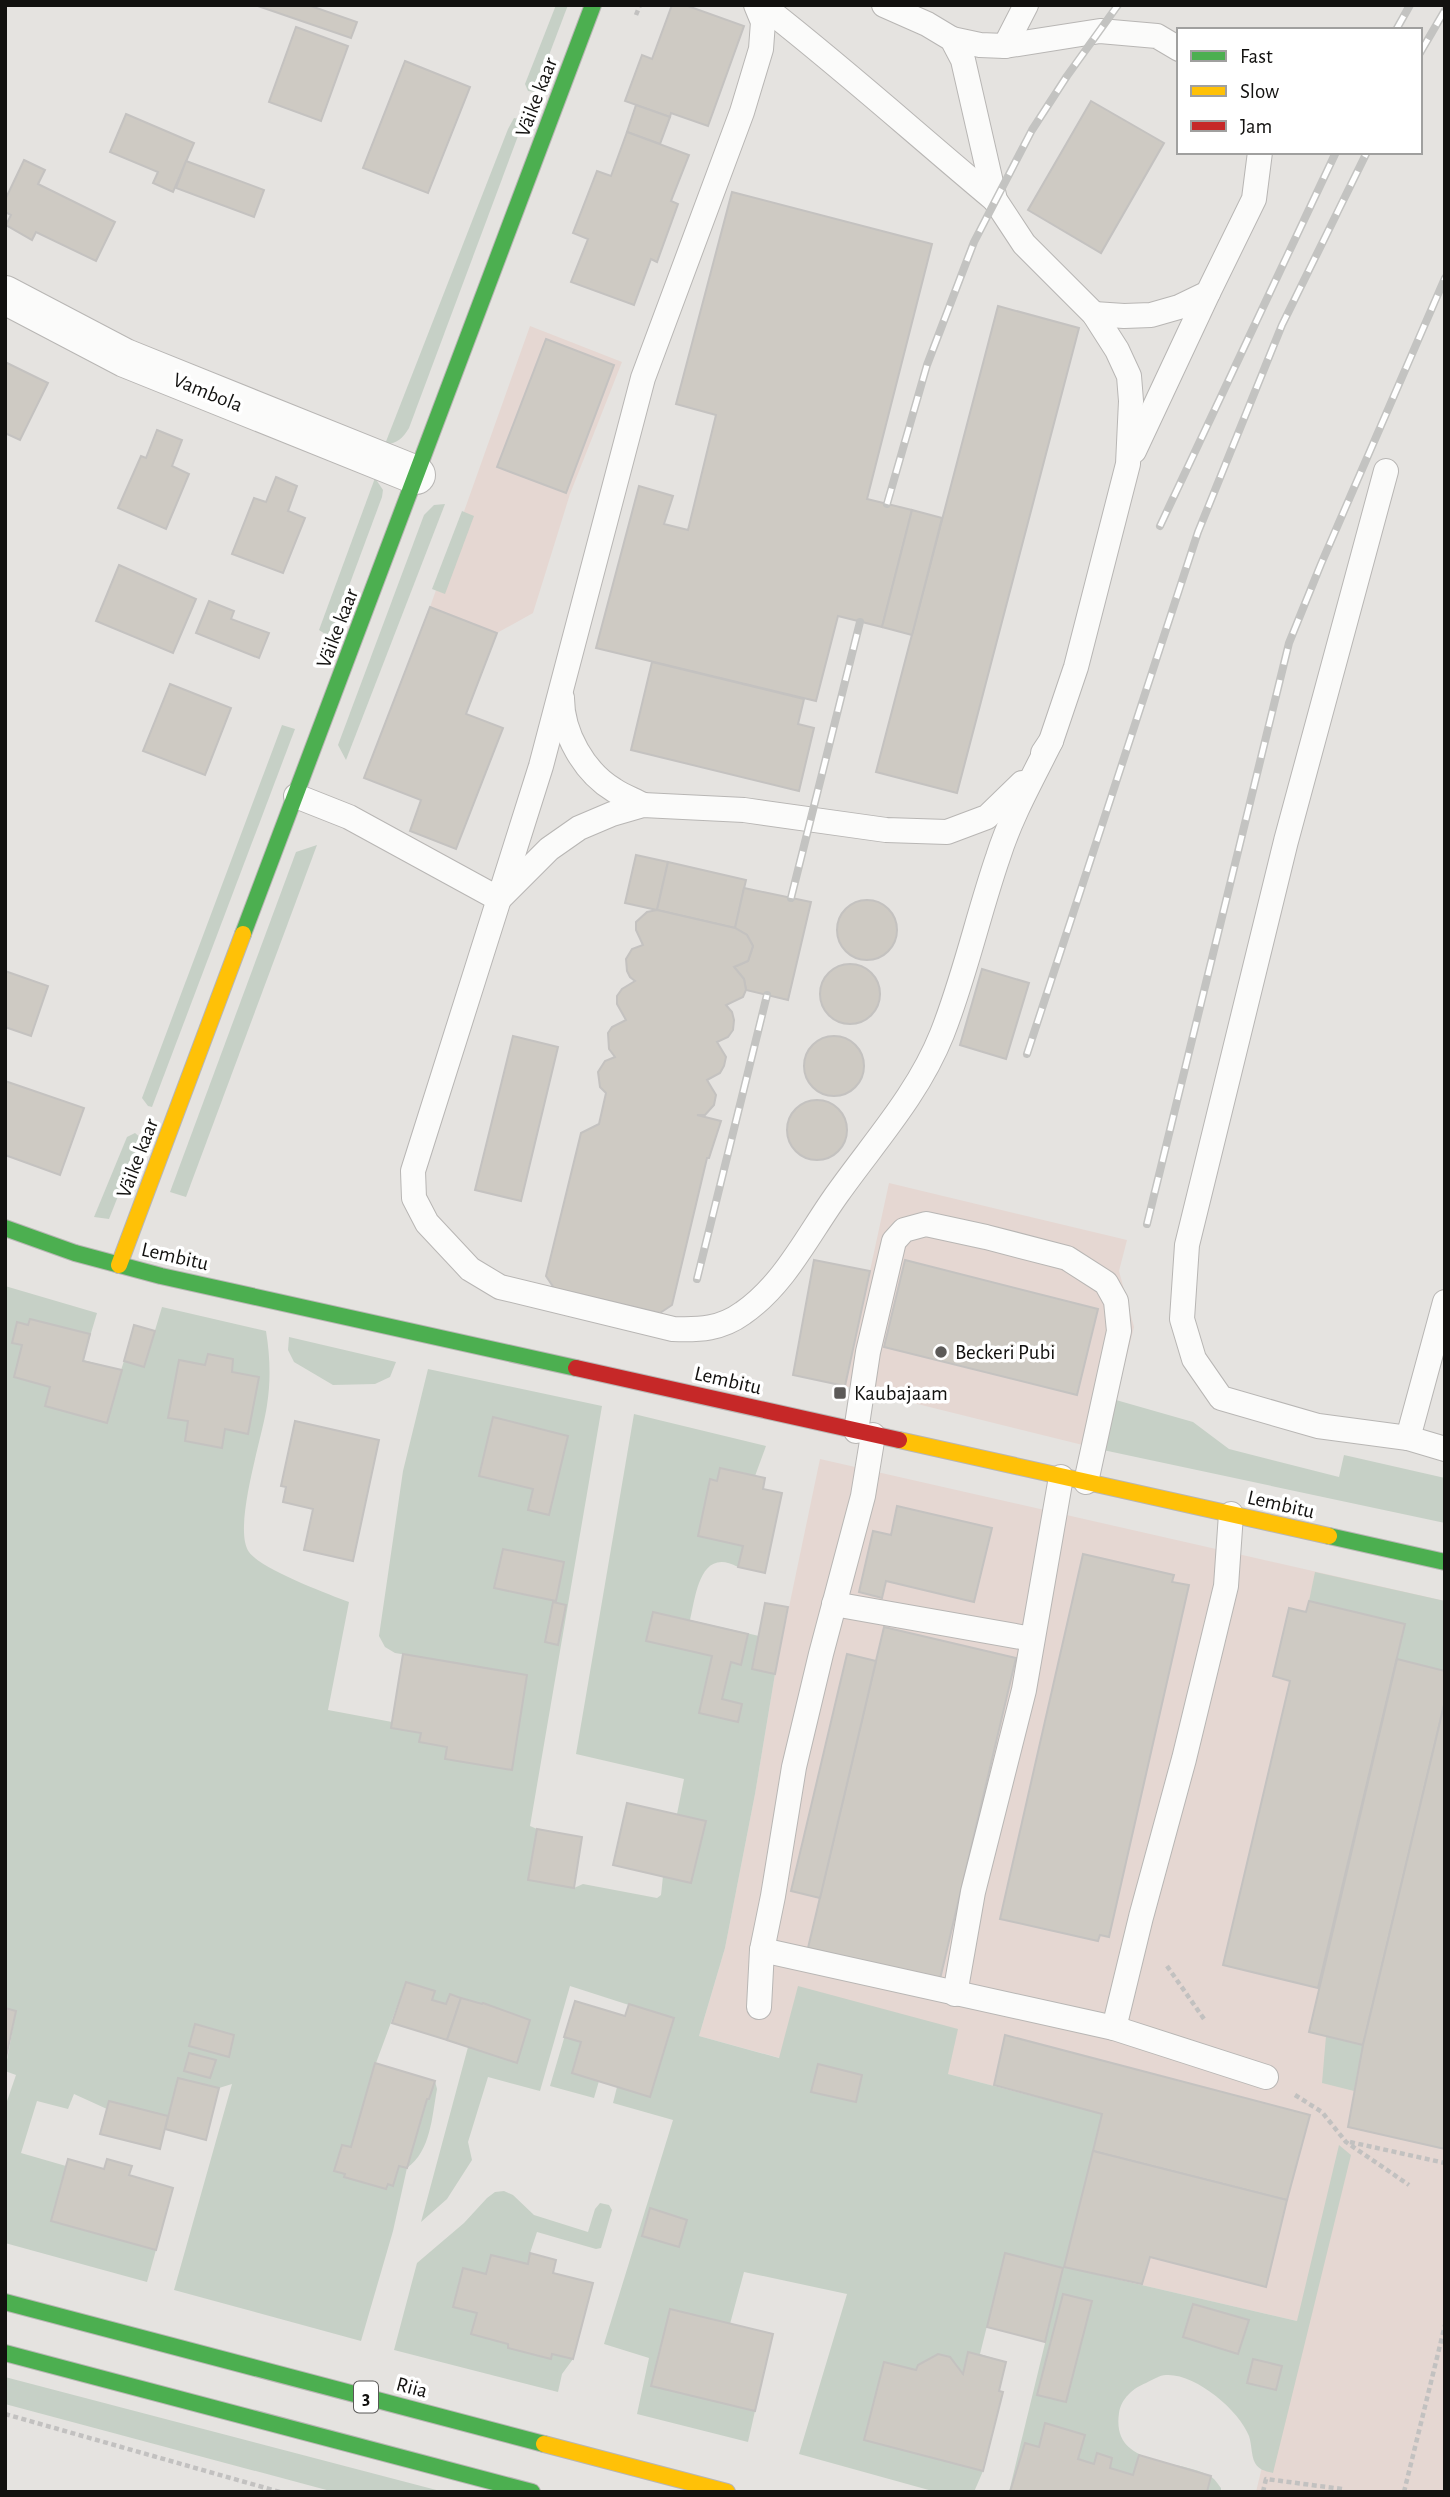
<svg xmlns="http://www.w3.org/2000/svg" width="1450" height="2497" font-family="'Alegreya Sans',sans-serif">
<rect width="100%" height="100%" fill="#e5e3e0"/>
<g fill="#e5d7d2">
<path d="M530,326L622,362L570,494L533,613L497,633L430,607Z"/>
<path d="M889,1183L1127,1240L1119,1271L1134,1327L1103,1450L845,1386Z"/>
<path d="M820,1459L1445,1601V2492H1256L1297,2321L1064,2267L1101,2114L917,2066L819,2064L817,2068L699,2036L725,1948L755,1794L775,1674Z"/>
</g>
<g fill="#c6d0c6" fill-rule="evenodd">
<path d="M556,5H568L535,92L528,91L525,84Z"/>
<path d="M514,118L524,120L409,428C403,438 397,444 385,444L508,129Z"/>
<path d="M375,478L383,490L382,497L330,637L319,630Z"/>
<path d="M445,504L346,760L338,745L424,515L434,505Z"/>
<path d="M462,511L474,516L445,594L432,589Z"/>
<path d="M282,725L295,729L152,1107L148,1106L142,1098Z"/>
<path d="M317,845L186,1197L170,1192L296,852Z"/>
<path d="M135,1133L141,1138L109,1219L94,1217L127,1137Z"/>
<path d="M5,1286L97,1313L83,1360L121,1370L124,1361L144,1367L162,1307L266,1331C270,1356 271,1380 267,1405C263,1436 232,1528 249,1552C261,1569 328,1594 349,1602L328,1710L392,1722L391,1728L421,1733L419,1742L447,1747L446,1759L512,1770L527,1675L395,1653L385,1647L379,1636L403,1471L428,1369L602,1406L530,1826L537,1829L529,1880L574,1888L583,1884L657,1898L661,1895L663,1876L691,1883L705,1821L677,1814L684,1779L576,1754L634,1414L766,1446L755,1476L720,1468L717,1481L710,1479L698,1536L743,1546L738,1567C700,1546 696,1595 690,1620L759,1636L752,1669L775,1674L755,1794L725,1948L699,2036L779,2058L798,1986L958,2029L948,2074L1102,2114L1064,2267L1297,2321L1339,2145L1351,2155L1273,2473C1265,2471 1259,2470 1255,2463C1251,2455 1252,2445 1249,2436C1239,2410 1195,2373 1166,2375C1160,2375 1152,2380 1146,2383C1133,2388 1121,2399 1119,2413C1111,2468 1178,2458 1210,2476C1214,2478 1218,2484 1221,2488V2492H1009L1063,2269L1005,2254L980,2354L1006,2362L999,2391L1003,2392L983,2471L974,2492H936L799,2454L847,2294L744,2272L730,2324L670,2309L651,2386L755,2411L748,2442L637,2414L649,2358L604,2344L673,2120L613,2103L617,2087L599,2081L594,2098L550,2086L575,2001L625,2016L629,2005L570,1986L540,2091L488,2077L468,2142L472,2160L447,2199L421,2222L468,2047L517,2063L530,2020L450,1994L446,2004L432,2000L434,1991L406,1982L376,2063L435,2081L437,2089C432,2116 431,2151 407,2168L393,2231L361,2341L174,2290L232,2084L219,2088L178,2078L168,2116L109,2101L107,2109L74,2094L68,2109L37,2101L21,2153L66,2166L51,2221L156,2250L147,2282L5,2243V2107L16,2075L5,2071L16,2011L5,2008ZM818,2064L862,2075L855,2102L812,2092Z"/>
<path d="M289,1337L396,1362L390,1377L375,1384L333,1385L294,1362L288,1350Z"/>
<path d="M1116,1400L1193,1422L1229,1449L1339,1477L1344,1455L1445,1478V1523L1103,1450Z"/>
<path d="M1315,1572L1445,1601V1671L1397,1659L1405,1624L1309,1601Z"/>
<path d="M1326,2036L1363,2045L1354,2091L1322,2083Z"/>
<path d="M504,2191L513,2195L534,2215L588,2232L595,2209L600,2203L609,2205L612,2210L601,2248L596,2249L537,2232L530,2253L556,2260L553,2273L593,2283L573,2359L562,2374L558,2392L394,2350L417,2263L464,2223L487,2198L495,2192Z"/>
<path d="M5,2377L444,2492H334L5,2404Z"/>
</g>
<g fill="#cecac3" stroke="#c4c2c0" stroke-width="2">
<path d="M255,5H308L357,22L351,38Z"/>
<path d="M672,5H685L744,26L708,126L671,113L670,117L625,101L642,55L652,59Z"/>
<path d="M296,27L348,46L321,121L269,102Z"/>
<path d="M405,61L470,87L428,193L363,168Z"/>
<path d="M1091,101L1164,143L1101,253L1028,210Z"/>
<path d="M636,105L670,117L660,144L627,132Z"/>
<path d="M126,114L194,143L173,192L153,183L158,172L110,152Z"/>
<path d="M627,132L689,155L671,201L678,204L657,262L651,259L634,305L571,282L588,239L573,233L597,171L611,176Z"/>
<path d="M24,160L45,170L38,184L115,222L96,261L36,232L32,240L6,225L11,215L5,212V200Z"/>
<path d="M186,161L264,190L254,217L176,188Z"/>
<path d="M732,192L932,244L867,499L912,510L882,627L838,616L816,701L596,648L639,486L673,496L664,524L688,530L716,415L676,404Z"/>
<path d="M998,306L1079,328L957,793L876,772Z"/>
<path d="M546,339L614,365L566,493L497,467Z"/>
<path d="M5,362L48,383L20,440L5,433Z"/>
<path d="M157,430L182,440L172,466L189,474L166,529L118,508L141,456L146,458Z"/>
<path d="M276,477L297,486L288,511L305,518L283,573L232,554L254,498L266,502Z"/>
<path d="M912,510L942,518L912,635L882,627Z"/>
<path d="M119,565L196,599L173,653L96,621Z"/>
<path d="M209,601L234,611L231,619L269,633L259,658L196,633Z"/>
<path d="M430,607L497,633L466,714L503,728L456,849L410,831L421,800L364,778Z"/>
<path d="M652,662L804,699L798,724L814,728L799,791L631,750Z"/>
<path d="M170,684L231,708L205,775L143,751Z"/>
<path d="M636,855L668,862L657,910L625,903Z"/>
<path d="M668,862L746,880L735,928L657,910Z"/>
<path d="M744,888L811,902L788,1000L746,990L744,979L734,967L748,961L753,946L747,935L735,928Z"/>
<circle cx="867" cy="930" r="30"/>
<path d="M657,910L735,928L747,935L753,946L748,961L734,967L744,979L746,990L743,997L726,1005L732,1012L734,1020L733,1030L728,1037L717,1042L726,1057L724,1066L720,1073L707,1080L716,1095L714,1105L705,1115H697L721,1121L709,1158H707L672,1305L660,1313L554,1288L546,1276L581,1133L599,1124L606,1093L600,1087L598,1072L605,1061L615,1057L609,1049L608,1033L612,1027L626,1020L617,1004V996L622,989L635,981L630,977L627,971L626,959L632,949L643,945L636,930V922L647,912Z"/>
<circle cx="850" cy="994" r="30"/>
<path d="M982,969L1029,983L1006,1059L960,1045Z"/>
<path d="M5,971L48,986L31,1036L5,1027Z"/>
<circle cx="834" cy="1066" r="30"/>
<path d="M513,1036L558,1047L521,1201L475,1190Z"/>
<path d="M5,1081L84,1108L60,1175L5,1155Z"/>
<circle cx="817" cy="1130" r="30"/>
<path d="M814,1260L870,1271L845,1386L793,1375Z"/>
<path d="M905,1260L1098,1309L1077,1395L884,1347Z"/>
<path d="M30,1319L90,1334L83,1361L122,1370L107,1423L45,1406L50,1387L14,1377L22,1345L12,1343L17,1322L28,1325Z"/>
<path d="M134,1325L155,1331L144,1367L124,1361Z"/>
<path d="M208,1354L233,1359L232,1372L259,1377L248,1434L225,1429L222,1448L185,1441L188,1421L168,1418L179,1360L205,1365Z"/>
<path d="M493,1417L568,1436L549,1515L528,1510L533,1489L479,1476Z"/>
<path d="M295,1421L379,1440L353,1561L304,1550L313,1509L283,1502L286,1487L281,1486Z"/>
<path d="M720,1468L765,1478L763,1489L782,1493L765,1573L738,1567L743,1546L698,1536L710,1479L717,1481Z"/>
<path d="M897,1506L992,1528L974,1602L886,1581L882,1598L859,1592L873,1531L891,1535Z"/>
<path d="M503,1549L564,1562L556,1601L494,1588Z"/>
<path d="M1083,1554L1174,1575L1172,1582L1189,1585L1109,1937L1100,1935L1098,1941L1000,1919Z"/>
<path d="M1309,1601L1405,1624L1318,1988L1223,1965L1290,1681L1273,1676L1289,1608L1306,1612Z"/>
<path d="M553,1602L566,1605L558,1645L545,1642Z"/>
<path d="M765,1603L788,1607L775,1674L752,1669Z"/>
<path d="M653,1612L748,1634L741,1665L731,1662L722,1699L742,1704L738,1722L699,1713L712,1656L646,1641Z"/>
<path d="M884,1627L1016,1658L940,1979L808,1948Z"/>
<path d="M403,1654L527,1675L512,1770L445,1759L447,1747L419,1742L421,1733L391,1728Z"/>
<path d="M847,1654L876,1661L820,1898L791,1891Z"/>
<path d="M1397,1659L1445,1671V1701L1363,2045L1309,2032Z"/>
<path d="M1445,1701V2149L1348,2127L1363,2045Z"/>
<path d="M627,1803L706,1821L691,1883L613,1865Z"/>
<path d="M537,1829L582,1837L574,1888L528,1880Z"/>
<path d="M406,1982L435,1991L432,2000L446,2004L450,1994L461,1998L447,2040L392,2023Z"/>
<path d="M461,1998L482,2004L483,2003L530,2020L517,2063L447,2040Z"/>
<path d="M575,2001L625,2016L629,2004L674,2018L650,2097L572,2073L581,2042L564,2037Z"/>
<path d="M5,2008L16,2011L5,2062Z"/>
<path d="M195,2024L234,2035L229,2057L189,2046Z"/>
<path d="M1005,2035L1310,2115L1287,2200L1093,2151L1102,2114L994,2085Z"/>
<path d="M189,2053L216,2060L210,2078L184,2071Z"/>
<path d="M375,2063L435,2081L429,2099H427L407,2168L399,2166L393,2186L388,2184L386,2189L344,2177L345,2174L334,2171L342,2145L351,2147Z"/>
<path d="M818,2064L862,2075L856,2102L811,2092Z"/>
<path d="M178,2078L219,2088L206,2140L165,2129Z"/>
<path d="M109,2101L168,2116L160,2149L100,2134Z"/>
<path d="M1093,2151L1287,2200L1266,2287L1150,2257L1142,2284L1064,2267Z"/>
<path d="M68,2159L104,2169L107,2159L132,2166L129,2175L173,2188L156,2250L51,2221Z"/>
<path d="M650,2208L687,2220L679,2247L642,2236Z"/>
<path d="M530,2253L556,2260L553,2273L593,2283L573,2359L552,2354L551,2359L508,2348V2344L471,2334L477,2313L453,2307L463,2268L486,2274L491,2255L528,2264Z"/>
<path d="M1005,2253L1063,2268L1045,2342L987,2327Z"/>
<path d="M1063,2294L1092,2301L1066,2402L1037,2395Z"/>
<path d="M1193,2304L1249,2320L1238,2354L1183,2337Z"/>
<path d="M670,2309L773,2334L755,2411L651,2386Z"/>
<path d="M968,2352L1006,2362L999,2391L1003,2392L983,2471L864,2440L884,2362L916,2370L918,2365L938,2354L950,2357L963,2374Z"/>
<path d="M1253,2359L1282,2366L1276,2390L1247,2383Z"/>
<path d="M1045,2423L1085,2435L1078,2459L1094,2464L1097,2453L1112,2458L1110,2468L1133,2475L1139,2455L1211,2476L1207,2492H1010L1025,2443L1039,2447Z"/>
</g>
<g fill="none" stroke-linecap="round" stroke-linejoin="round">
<defs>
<g id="lane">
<path d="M756,5L763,22L761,49L742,112L643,378L541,766L413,1171L414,1198L427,1223L470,1269L500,1287L673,1329C700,1330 721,1329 743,1313C785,1284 809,1233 838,1193C875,1141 918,1094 942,1034C965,976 978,915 998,857C1011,816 1032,779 1051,741"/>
<path d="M762,5C842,67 917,135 995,200"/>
<path d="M884,5L927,24L952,39L963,60L995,200L1024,244L1094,314L1117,350L1129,376L1131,401L1128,464L1076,667L1051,741L1043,753"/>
<path d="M952,39L980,45L1005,46L1100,31L1157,36L1179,49"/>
<path d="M1005,46L1026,5"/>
<path d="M1094,314L1124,316L1151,315L1179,307L1208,293L1254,199L1260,152"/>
<path d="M1134,451L1208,293"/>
<path d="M1386,471L1286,841L1187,1245L1182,1319L1194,1359L1221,1398L1318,1426L1408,1438"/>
<path d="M562,698C562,733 584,772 614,790C623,796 634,800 643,805"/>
<path d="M296,796L349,817L499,899L549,849L579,828L612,814L643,805L744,810L886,830L947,832L987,817L1022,783"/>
<path d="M1445,1302L1408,1438L1445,1449"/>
<path d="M856,1431L868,1352L894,1241L904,1230L926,1224L986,1237L1067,1258L1106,1283L1116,1301L1119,1331L1086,1482"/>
<path d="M834,1604L1032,1639"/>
<path d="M762,1950L1114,2028L1266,2077"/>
<path d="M955,1994L973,1892L1024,1690L1061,1477"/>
<path d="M759,2007L762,1950L773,1896L794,1767L821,1654L863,1496L873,1435"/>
<path d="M1114,2028L1141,1917L1184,1759L1226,1586L1231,1514"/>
</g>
<path id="street" d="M5,295L125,358L416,475"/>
<g id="fast">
<path d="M243,934L593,5"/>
<path d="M5,1228L75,1253L161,1276L576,1368"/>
<path d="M1329,1536L1445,1562"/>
<path d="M5,2302L544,2444"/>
<path d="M5,2353L532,2492"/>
</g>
<g id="slow">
<path d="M119,1265L243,934"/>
<path d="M899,1440L1329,1536"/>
<path d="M544,2444L727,2492"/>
</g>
<path id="jam" d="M576,1368L899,1440"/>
</defs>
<use href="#lane" stroke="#b8b6b4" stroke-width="26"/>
<use href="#street" stroke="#b8b6b4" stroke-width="40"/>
<use href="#fast" stroke="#b8b6b4" stroke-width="18"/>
<use href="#slow" stroke="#b8b6b4" stroke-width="18"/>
<use href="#jam" stroke="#b8b6b4" stroke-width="18"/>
<g stroke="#c2c1c0" stroke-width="4.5" stroke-dasharray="5 3.5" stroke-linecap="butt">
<path d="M636,15L640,5"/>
<path d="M1167,1966L1204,2019"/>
<path d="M1295,2095L1322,2112L1346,2142L1409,2185"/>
<path d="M1350,2142L1445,2163"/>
<path d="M5,2414L280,2492"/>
<path d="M1263,2492L1266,2479L1342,2489"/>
<path d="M1404,2492L1445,2325"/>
</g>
<use href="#lane" stroke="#fbfbfa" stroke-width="24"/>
<use href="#street" stroke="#fbfbfa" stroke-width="38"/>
<use href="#fast" stroke="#4caf50" stroke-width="16"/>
<use href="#slow" stroke="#ffc107" stroke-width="16"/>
<use href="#jam" stroke="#c62828" stroke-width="16"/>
<defs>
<g id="rail">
<path d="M1396,30L1410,5"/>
<path d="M1420,53L1445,10"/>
<path d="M887,504L927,365L974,242L1032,130L1067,76L1118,5"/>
<path d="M1160,526L1336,152"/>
<path d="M791,898L860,622"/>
<path d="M1027,1054L1198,532L1282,325L1367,152"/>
<path d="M1147,1224L1289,643L1321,564L1445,278"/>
<path d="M697,1279L767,995"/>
</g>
</defs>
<use href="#rail" stroke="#c3c3c1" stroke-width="8"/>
<use href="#rail" stroke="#fff" stroke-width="5" stroke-dasharray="16" stroke-linecap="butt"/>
</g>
<g fill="#5c5a58" stroke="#fff" stroke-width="2.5">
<circle cx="941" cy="1352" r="7"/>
<rect x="833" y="1386" width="14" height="14" rx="3.5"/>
</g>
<g text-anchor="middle" stroke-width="7" stroke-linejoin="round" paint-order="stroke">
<rect fill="#fff" stroke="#595857" stroke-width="2" x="354" y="2381.5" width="24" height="31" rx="5"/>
<g font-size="19" font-weight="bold" fill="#12110f">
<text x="366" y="2404">3</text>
</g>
<g font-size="21" fill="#12110f" stroke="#fff">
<text transform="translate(536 97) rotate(-69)" y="7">Väike kaar</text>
<text transform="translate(208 392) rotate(22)" y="7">Vambola</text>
<text transform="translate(337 628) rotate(-69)" y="7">Väike kaar</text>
<text transform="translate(137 1158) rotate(-69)" y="7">Väike kaar</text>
<text transform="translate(175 1256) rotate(13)" y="7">Lembitu</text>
<text transform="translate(728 1380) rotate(13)" y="7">Lembitu</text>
<text transform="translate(1281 1504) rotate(13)" y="7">Lembitu</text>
<text transform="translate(412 2387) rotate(15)" y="7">Riia</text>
</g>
<g font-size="21" fill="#12110f" stroke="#fff" text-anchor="start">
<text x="955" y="1359">Beckeri Pubi</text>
<text x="854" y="1400">Kaubajaam</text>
</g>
</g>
<rect width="1450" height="2497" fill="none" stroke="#12110f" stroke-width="14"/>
<rect x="1177" y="28" width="245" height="126" fill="#ffffff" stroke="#a0a09f" stroke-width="2"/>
<rect x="1191" y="51" width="35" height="10" fill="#4caf50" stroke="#a0a09f" stroke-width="2"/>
<text x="1240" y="63" font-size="21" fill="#12110f">Fast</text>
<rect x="1191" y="86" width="35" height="10" fill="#ffc107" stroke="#a0a09f" stroke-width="2"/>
<text x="1240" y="98" font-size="21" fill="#12110f">Slow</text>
<rect x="1191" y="121" width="35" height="10" fill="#c62828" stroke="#a0a09f" stroke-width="2"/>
<text x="1240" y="133" font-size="21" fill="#12110f">Jam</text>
</svg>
